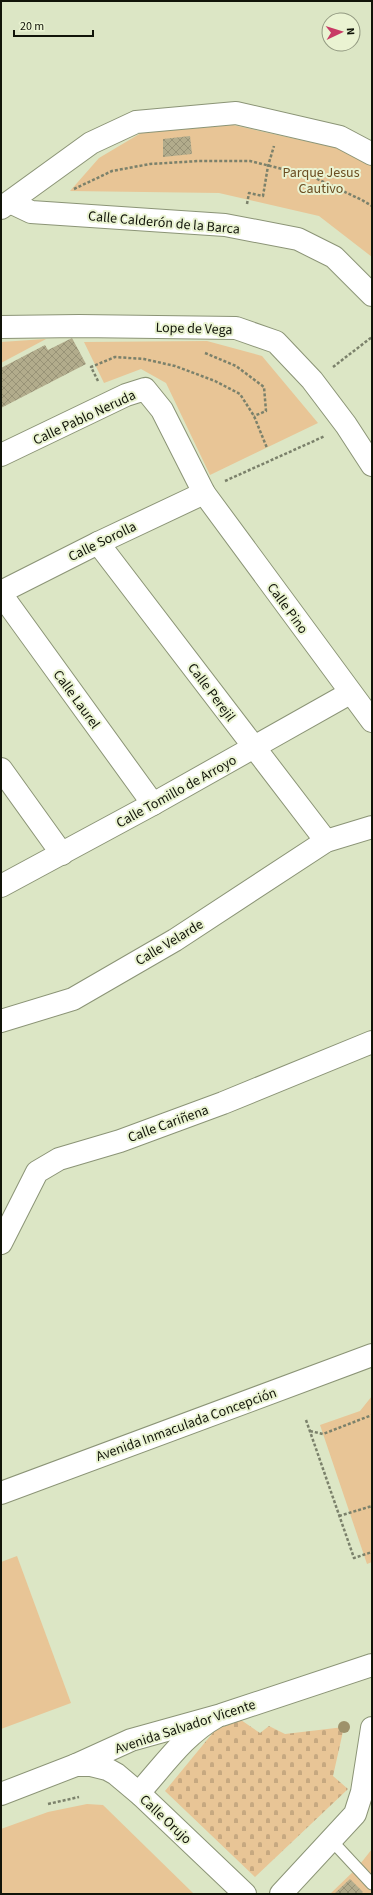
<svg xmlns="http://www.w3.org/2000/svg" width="373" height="1895" font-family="'Source Sans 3',sans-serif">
<defs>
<pattern id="cemetery-stones" width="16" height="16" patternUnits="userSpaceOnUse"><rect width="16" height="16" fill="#e8c596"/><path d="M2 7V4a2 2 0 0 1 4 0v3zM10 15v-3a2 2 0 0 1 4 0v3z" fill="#c6a880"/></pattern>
<pattern id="building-cross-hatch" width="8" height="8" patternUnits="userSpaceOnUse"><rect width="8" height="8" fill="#b2ac8c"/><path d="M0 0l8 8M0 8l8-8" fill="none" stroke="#989377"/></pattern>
</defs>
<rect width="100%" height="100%" fill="#dce6c5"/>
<path fill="url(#cemetery-stones)" d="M241,1720L260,1733L269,1726L285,1734L344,1727L333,1776L348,1789L255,1877L165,1791L216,1729Z"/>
<g fill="#e8c596">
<path d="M233,125L341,149L372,166V257L319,216L219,193L70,191L99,158L141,133Z"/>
<path d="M45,339H46L1,363V342Z"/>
<path d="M207,341L262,356L318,423L210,475L166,383L141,369L104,383L84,342Z"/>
<path d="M372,1396V1562L367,1564L320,1425L360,1411Z"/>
<path d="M17,1556L71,1703L1,1729V1562Z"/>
<path d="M87,1804L103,1805L194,1894H1V1829L48,1812Z"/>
<path d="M372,1849V1894H330L357,1868Z"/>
</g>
<g fill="url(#building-cross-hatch)">
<path d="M190,136L192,154L163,157V139Z"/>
<path d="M72,338L86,364L1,408V368L45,345L48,350Z"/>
<path d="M350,1879L363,1892L361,1894H334Z"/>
</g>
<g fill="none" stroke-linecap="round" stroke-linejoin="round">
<defs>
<path id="service" d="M332,1841L372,1884"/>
<g id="minor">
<path d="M10,202L31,212L225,225L298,239L334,257L372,295"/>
<path d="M1,208L91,143L136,122L236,113L340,137L372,154"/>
<path d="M1,327L79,326L236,328L276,342L312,380L346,425L372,465"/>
<path d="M1,455L126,395L145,389L162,410L204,493L372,721"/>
<path d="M98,543L326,841"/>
<path d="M1,592L98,543L204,493"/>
<path d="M1,594L153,804"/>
<path d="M1,769L62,854"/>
<path d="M1,886L153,804L350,693"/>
<path d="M1,1021L73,999L175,940L326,841L372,827"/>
<path d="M1,1243L37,1172L59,1159L120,1141L223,1103L372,1042"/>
<path d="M1,1493L372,1355"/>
<path d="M141,1795L144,1787C166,1762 187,1733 216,1717"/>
</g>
<g id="tertiary">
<path d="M76,1765H91L107,1769L116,1774L141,1795L245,1894"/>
<path d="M1,1794L76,1765L131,1740L221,1715L372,1665"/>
<path d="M281,1894L355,1814L362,1792L372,1728"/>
</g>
</defs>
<use href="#service" stroke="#8b9476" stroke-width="13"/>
<use href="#minor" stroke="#8b9476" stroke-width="24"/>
<use href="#tertiary" stroke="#8b9476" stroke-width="24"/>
<g stroke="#7b816b" stroke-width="2.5" stroke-dasharray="3 2" stroke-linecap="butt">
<path d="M74,189L112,171L150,164L199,161H250L311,176L362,200L372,206"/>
<path d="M247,204L249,193L263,196L268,166L274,146"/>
<path d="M205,353L236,366L264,387L266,411L254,416"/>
<path d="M333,367L372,337"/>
<path d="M98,381L91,367L115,357L144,359L175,366L215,381L240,394L254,416L267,448"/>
<path d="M225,481L325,436"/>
<path d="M306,1420L354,1558L372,1552"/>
<path d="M310,1431L323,1434L372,1415"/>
<path d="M339,1516L372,1506"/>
<path d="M48,1804L79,1797"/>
</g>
<use href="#service" stroke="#fff" stroke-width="11"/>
<use href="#minor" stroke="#fff" stroke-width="22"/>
<use href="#tertiary" stroke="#fff" stroke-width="22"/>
</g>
<circle fill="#9e926b" cx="344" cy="1727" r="6"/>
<g text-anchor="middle" stroke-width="4" stroke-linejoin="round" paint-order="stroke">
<g font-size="14" fill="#6b4e22" stroke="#eaf3d2">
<text x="321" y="177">Parque Jesus<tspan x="321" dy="16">Cautivo</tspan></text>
</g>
<g font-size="14" fill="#111409" stroke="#eaf3d2">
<text transform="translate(164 222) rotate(5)" y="5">Calle Calderón de la Barca</text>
<text transform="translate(194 328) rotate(2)" y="5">Lope de Vega</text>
<text transform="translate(84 417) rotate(-25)" y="5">Calle Pablo Neruda</text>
<text transform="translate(102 541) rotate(-26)" y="5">Calle Sorolla</text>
<text transform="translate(288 608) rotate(54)" y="5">Calle Pino</text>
<text transform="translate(212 692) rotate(53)" y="5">Calle Perejil</text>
<text transform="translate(77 699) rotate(54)" y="5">Calle Laurel</text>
<text transform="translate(176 791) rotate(-29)" y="5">Calle Tomillo de Arroyo</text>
<text transform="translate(169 942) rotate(-31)" y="5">Calle Velarde</text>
<text transform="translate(168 1123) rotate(-20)" y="5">Calle Cariñena</text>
<text transform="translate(186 1424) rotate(-20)" y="5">Avenida Inmaculada Concepción</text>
<text transform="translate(185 1726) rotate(-18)" y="5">Avenida Salvador Vicente</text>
<text transform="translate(166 1819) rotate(43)" y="5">Calle Orujo</text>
</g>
</g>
<rect width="373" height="1895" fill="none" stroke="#111409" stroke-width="4"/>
<g transform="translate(341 32) rotate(86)"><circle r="19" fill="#eaf3d2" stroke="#939a82"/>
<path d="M0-3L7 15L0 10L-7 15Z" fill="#c83a65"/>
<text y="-6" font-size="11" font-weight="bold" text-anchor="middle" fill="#111409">N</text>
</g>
<path d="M14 30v6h79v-6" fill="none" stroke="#111409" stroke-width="2"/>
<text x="20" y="30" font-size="12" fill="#111409" stroke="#eaf3d2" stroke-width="3" paint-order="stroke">20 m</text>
</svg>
